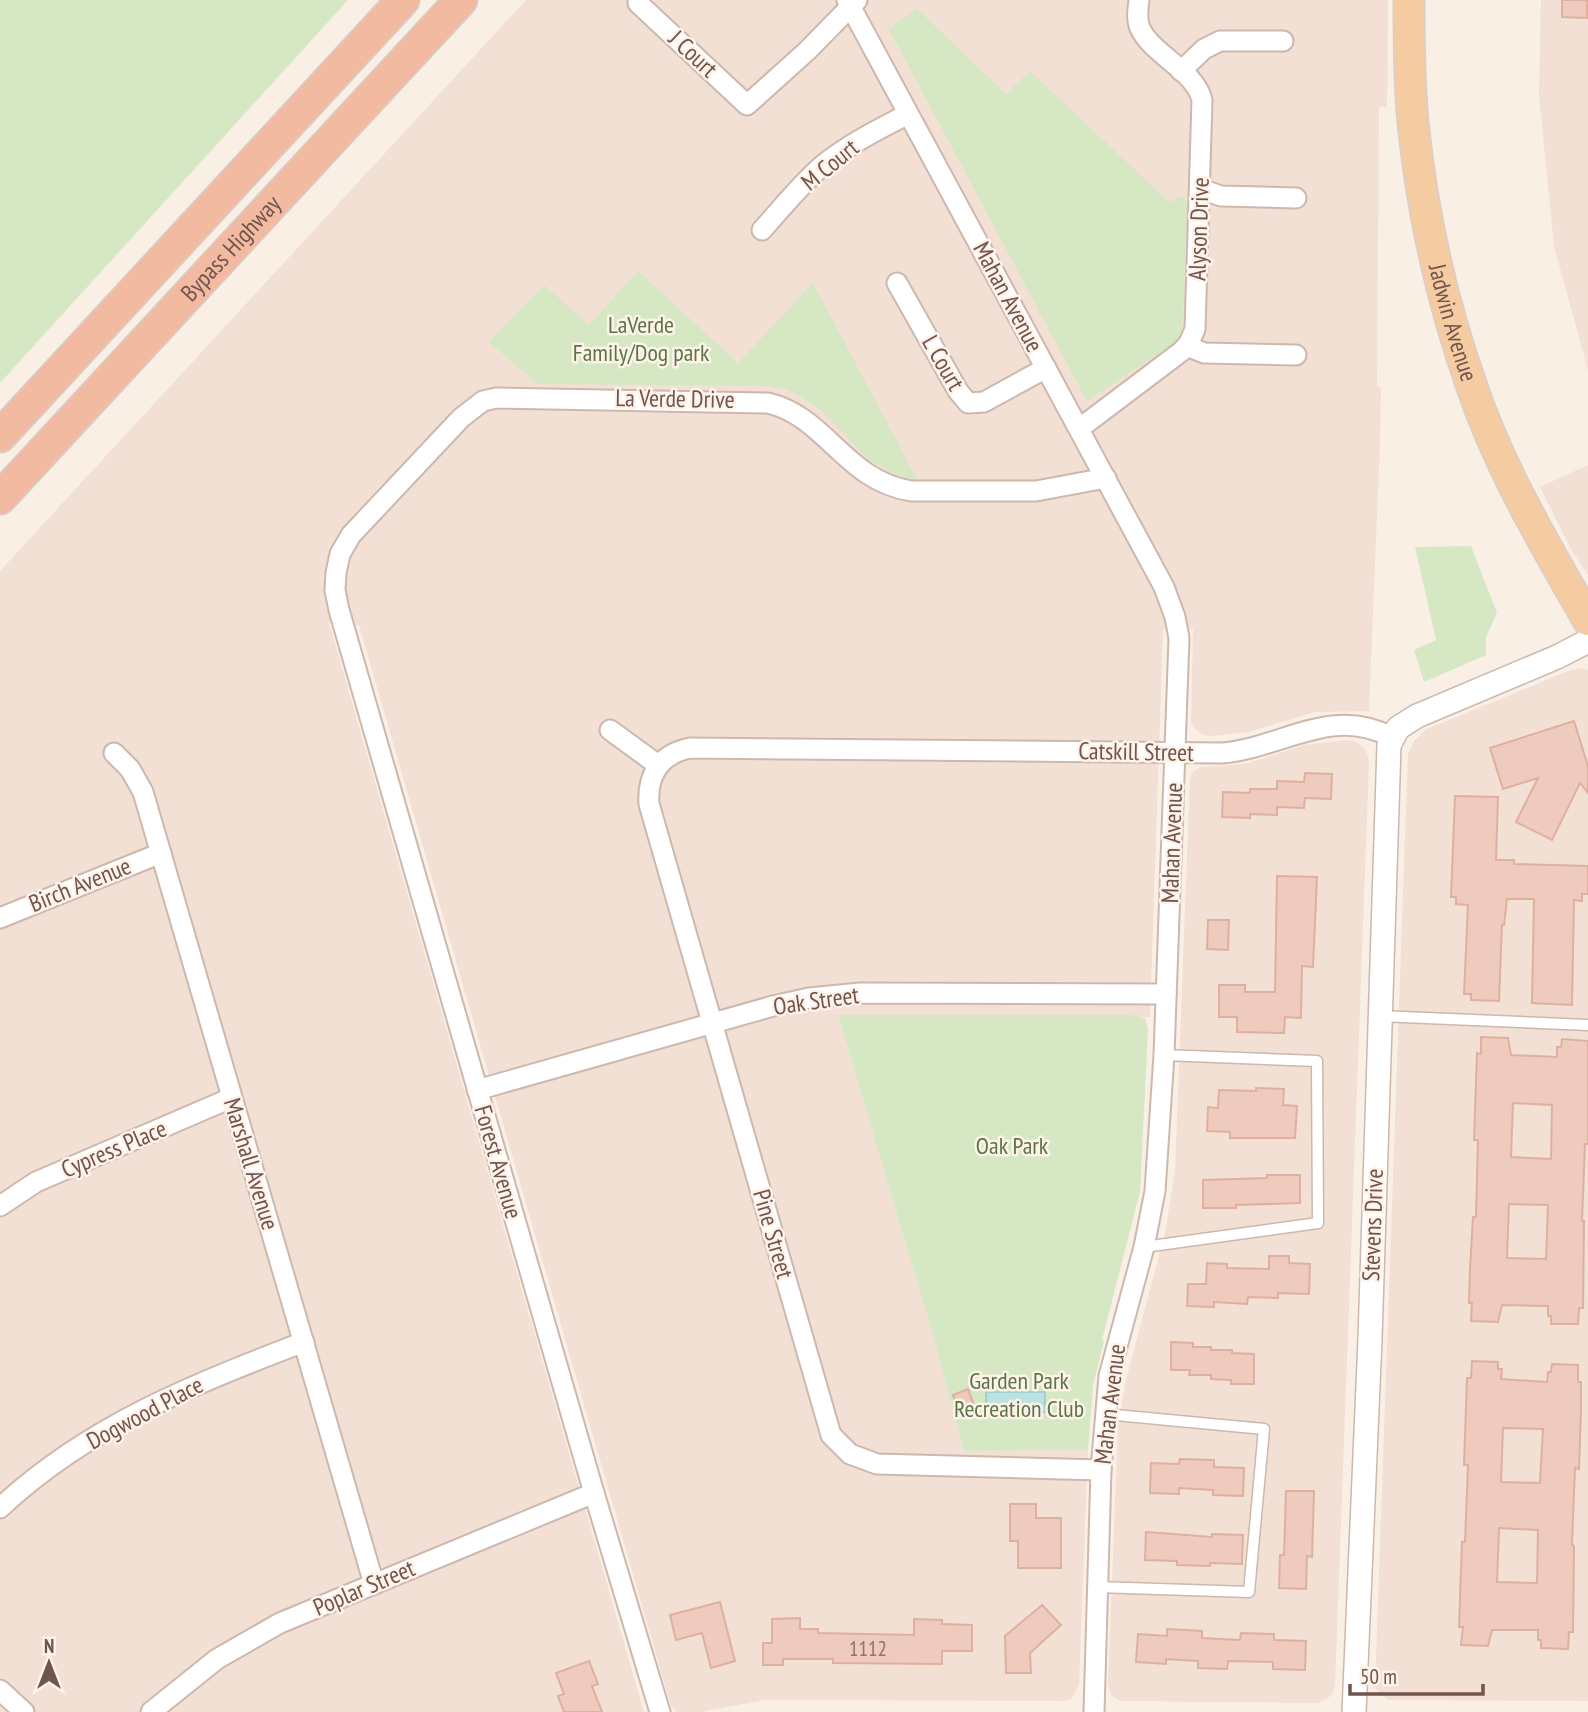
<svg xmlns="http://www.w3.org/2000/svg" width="1588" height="1712" font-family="'PT Sans Narrow',sans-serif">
<rect width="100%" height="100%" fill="#faefe4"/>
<g fill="#f1e0d3">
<path d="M526,0H1388L1387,107H1379L1377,386L1381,388L1380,443L1369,711L1315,712L1248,732L1213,736L1203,735L1195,729L1191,722L1193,629H1163L1150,1017L838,1015L934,1339L964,1451L1088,1450L1079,1685L1072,1698L1064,1701L765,1700L700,1712H677L671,1706L359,625L329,623L644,1712H0V571Z"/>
<path d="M1541,0H1588V370L1554,246L1539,95Z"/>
<path d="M1588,465V575L1572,551L1540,487Z"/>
<path d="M1583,668L1588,670V1701L1388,1700L1375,1688L1408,753L1415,740L1427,729L1571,670Z"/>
<path d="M1345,740L1355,741L1363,747L1367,753L1369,763L1335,1685L1331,1696L1317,1703L1120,1701L1111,1695L1108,1683L1118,1427L1126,1380L1165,1233L1175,1172L1190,778L1194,771L1201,767L1245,764L1305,745Z"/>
</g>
<g fill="#d6e7c4">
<path d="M0,0H348L0,383Z"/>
<path d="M916,8L1006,94L1030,71L1169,202L1181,196L1187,202L1182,338L1087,401L889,29Z"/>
<path d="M638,271L738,363L813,283L918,481L893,473L868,459L823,412L804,399L787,389L766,386L538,384L489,342L544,285L589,325Z"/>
<path d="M1471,546L1497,613L1486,637V655L1424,682L1414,650L1436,640L1415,547Z"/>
<path d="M838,1015H1131L1145,1018L1148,1030L1140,1192L1102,1340L1104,1341L1093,1386L1088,1450L964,1451L934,1339Z"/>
</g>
<rect fill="#bae2e2" stroke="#a1d2d3" stroke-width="2" x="986" y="1392" width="59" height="20"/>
<g fill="#eecbbe" stroke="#dfb09f" stroke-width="2" fill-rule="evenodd">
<path d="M1562,0H1587V18L1562,17Z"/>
<path d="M1574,721L1588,766V793L1580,783L1552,840L1516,822L1538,778L1503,789L1490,748Z"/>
<path d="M1305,773L1332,774L1331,799L1305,798L1304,808L1277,807V815L1250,814V818L1222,817L1223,792L1250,793V789H1277V781L1304,782Z"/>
<path d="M1455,796L1498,797L1496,860H1514V864L1588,866V894H1582V901L1574,900L1572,1005L1532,1003L1534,899H1507L1504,925H1502L1499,1001L1471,1000V994H1464L1468,905L1456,904V897H1451Z"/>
<path d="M1277,876L1317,877L1313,967L1302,966L1301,1018L1285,1017L1284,1033L1237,1032V1017H1219V985H1245V992H1275Z"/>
<path d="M1208,920H1229L1228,950L1207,949Z"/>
<path d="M1481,1037L1508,1038L1511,1055L1557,1057V1047H1561L1562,1039L1588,1041V1144H1585L1582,1221H1584L1583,1308H1579L1578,1324H1551V1316H1548V1306L1502,1305L1498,1322L1471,1321L1472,1303H1469L1470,1269L1473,1217H1476L1478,1140H1474L1477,1053L1481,1054ZM1513,1103L1552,1105L1551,1159L1511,1157ZM1509,1204L1548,1205L1546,1259L1507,1258Z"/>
<path d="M1256,1088L1284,1089L1283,1105L1297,1106L1295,1138H1230V1132L1207,1131L1208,1107L1218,1108L1219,1090L1256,1091Z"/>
<path d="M1267,1175H1300V1203L1236,1205V1208H1203V1180L1267,1178Z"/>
<path d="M1269,1256H1289V1263L1310,1264L1309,1294L1278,1293V1298L1248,1297L1247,1304L1214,1302V1307L1187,1306L1188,1284H1206L1207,1263L1227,1264V1268L1269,1269Z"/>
<path d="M1171,1342L1193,1343V1347H1211V1350H1232V1353L1254,1354V1384H1231V1380L1211,1379V1375H1189L1190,1370H1171Z"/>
<path d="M1472,1361L1498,1362V1369H1502L1501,1379L1547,1382L1548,1372H1551L1552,1364L1578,1365V1382H1581V1410L1579,1469L1575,1468L1572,1545L1574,1546L1573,1632H1569L1568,1649L1541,1648V1640H1538V1630H1492L1488,1646L1461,1645L1463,1627H1459L1462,1542H1465L1468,1465H1464L1467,1378H1471ZM1503,1428L1543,1429L1540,1483L1501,1482ZM1499,1528L1538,1530L1537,1583L1497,1582Z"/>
<path d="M968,1389L976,1411L961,1416L953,1395Z"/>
<path d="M1180,1459L1214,1460V1467L1244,1468L1243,1496L1213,1495V1490L1179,1488V1494L1150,1493L1151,1463L1179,1464Z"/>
<path d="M1286,1491H1314L1312,1557L1307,1556L1306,1589L1279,1588L1280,1555H1284Z"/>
<path d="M1010,1504H1036V1518H1061V1568H1018V1541H1010Z"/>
<path d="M1146,1532L1212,1537V1534L1243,1535L1242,1564L1210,1563V1566L1177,1565V1561L1145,1560Z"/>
<path d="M720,1602L735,1661L711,1668L702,1633L676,1640L670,1615Z"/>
<path d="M1042,1605L1061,1625L1030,1653L1031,1673H1006L1005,1636Z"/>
<path d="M800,1618V1629H818V1633L914,1635V1619L942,1620V1624L972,1625V1651H942V1664L833,1663V1659H783V1665H763V1643H772V1619Z"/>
<path d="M1167,1629L1202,1631V1638L1240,1640L1241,1633L1274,1634V1640L1306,1641L1305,1670L1273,1669V1662L1228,1661L1227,1669L1198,1668V1661L1166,1659V1664L1136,1662L1138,1634L1167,1636Z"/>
<path d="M589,1661L598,1684L592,1686L602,1712H564L558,1696L564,1694L556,1673Z"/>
</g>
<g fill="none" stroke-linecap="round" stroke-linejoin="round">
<defs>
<g id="service">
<path d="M1379,1016L1588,1025"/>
<path d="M1144,1247L1318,1223L1317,1061L1164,1055"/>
<path d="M1097,1587L1249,1592L1264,1429L1105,1414"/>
</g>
<g id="minor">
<path d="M847,0L1164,587L1175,617L1179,638L1164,1055L1155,1191L1144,1247L1109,1376L1101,1470L1094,1712"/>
<path d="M638,3L747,105L807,51L857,0"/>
<path d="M1181,71L1204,49L1220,41H1283"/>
<path d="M1201,189L1221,196L1296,198"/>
<path d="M762,230C782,208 801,184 823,165C849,144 879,129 908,114"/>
<path d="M897,283L958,391L968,403L984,402L1046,368"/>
<path d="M1187,346L1204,353L1296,355"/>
<path d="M1080,428L1182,351L1189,343L1195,329L1202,100C1195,70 1152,55 1140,28C1136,19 1138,9 1139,0"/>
<path d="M610,730L658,765"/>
<path d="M114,753L130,769L143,792L374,1584"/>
<path d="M0,918L161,853"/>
<path d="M477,1090L773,1006L809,998L860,993L1166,994"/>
<path d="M0,1206L36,1182L231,1098"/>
<path d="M1101,1470L877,1464L850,1454L831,1435L649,804C647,775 660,754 690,748L1222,753C1282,748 1331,705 1391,737"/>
<path d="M0,1508C86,1427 195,1383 304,1342"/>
<path d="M0,1690L24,1712"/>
<path d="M151,1712L217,1659L280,1623L594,1493"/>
<path d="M660,1712L594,1493L339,610L335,590L336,573L340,554L351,535L461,418L483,401L496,398L768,403C827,417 844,480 911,491H1036L1106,478"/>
</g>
<path id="tertiary" d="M1354,1712L1370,1339L1389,745L1398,728L1417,716L1557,657L1588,641"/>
<g id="primary">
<path id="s1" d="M1409,0C1409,40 1409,82 1413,122C1422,212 1442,302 1472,387C1500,469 1545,545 1588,620"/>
</g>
<g id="trunk">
<path d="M0,436L403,0"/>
<path id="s2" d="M0,498L461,0"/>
</g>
</defs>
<use href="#service" stroke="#cdb8ae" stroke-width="13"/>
<use href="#minor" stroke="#cdb8ae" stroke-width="23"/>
<use href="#tertiary" stroke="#cdb8ae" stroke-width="26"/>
<use href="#primary" stroke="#d7cfcd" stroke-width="33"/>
<use href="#trunk" stroke="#d7cfcd" stroke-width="35"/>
<use href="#service" stroke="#fff" stroke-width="10"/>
<use href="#minor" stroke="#fff" stroke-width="19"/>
<use href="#tertiary" stroke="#fff" stroke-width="23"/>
<use href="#primary" stroke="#f5cba1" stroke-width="30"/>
<use href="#trunk" stroke="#f2baa0" stroke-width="32"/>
</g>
<g text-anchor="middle" stroke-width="5" stroke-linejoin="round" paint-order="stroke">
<g font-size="21" fill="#907268">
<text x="868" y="1656">1112</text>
</g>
<g font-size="24" fill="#71544c" stroke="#fef3ea">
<text transform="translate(693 54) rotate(43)" y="8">J Court</text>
<text transform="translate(830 165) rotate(-39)" y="8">M Court</text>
<text transform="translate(1199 229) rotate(-88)" y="8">Alyson Drive</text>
<text dy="8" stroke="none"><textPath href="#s2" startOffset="340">Bypass Highway</textPath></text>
<text transform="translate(1008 297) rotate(62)" y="8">Mahan Avenue</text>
<text dy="8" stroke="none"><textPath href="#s1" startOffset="327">Jadwin Avenue</textPath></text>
<text transform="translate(943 363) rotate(60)" y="8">L Court</text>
<text transform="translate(675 399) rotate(1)" y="8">La Verde Drive</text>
<text transform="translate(1136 752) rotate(1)" y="8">Catskill Street</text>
<text transform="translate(1172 843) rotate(-88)" y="8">Mahan Avenue</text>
<text transform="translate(80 885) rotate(-22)" y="8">Birch Avenue</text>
<text transform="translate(816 1001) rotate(-8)" y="8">Oak Street</text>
<text transform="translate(114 1149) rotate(-23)" y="8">Cypress Place</text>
<text transform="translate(498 1162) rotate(74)" y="8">Forest Avenue</text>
<text transform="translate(251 1164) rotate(73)" y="8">Marshall Avenue</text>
<text transform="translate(1373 1225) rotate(-88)" y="8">Stevens Drive</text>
<text transform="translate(773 1234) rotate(74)" y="8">Pine Street</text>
<text transform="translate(1110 1404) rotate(-83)" y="8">Mahan Avenue</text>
<text transform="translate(145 1413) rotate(-28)" y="8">Dogwood Place</text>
<text transform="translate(364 1588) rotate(-23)" y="8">Poplar Street</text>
</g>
<g font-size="24" fill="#5a7644" stroke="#fef3ea">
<text x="641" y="333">LaVerde<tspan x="641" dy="28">Family/Dog park</tspan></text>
<text x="1012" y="1154">Oak Park</text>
<text x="1019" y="1389">Garden Park<tspan x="1019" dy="28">Recreation Club</tspan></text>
</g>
</g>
<g transform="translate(49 1663)" stroke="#fef3ea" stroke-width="5" paint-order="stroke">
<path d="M0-5L12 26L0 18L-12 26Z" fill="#71544c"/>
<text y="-10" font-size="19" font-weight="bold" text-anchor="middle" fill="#71544c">N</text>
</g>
<path d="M1350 1684v10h133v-10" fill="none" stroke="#71544c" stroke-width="3.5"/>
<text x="1360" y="1684" font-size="21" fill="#71544c" stroke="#fef3ea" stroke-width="5" paint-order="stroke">50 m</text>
</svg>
